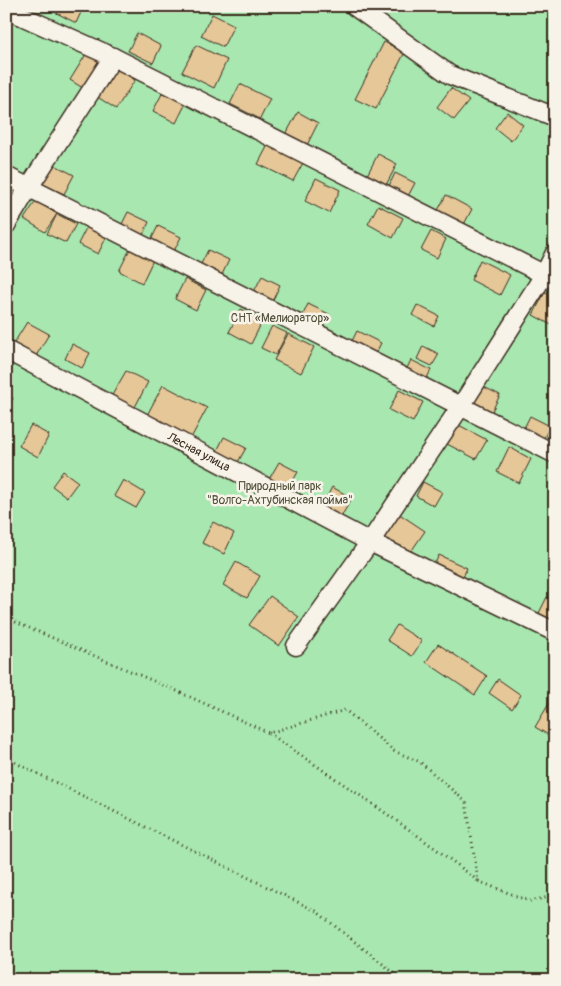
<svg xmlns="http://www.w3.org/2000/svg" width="561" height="986" font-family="Pangolin,sans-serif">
<rect width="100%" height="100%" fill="#f7f3e8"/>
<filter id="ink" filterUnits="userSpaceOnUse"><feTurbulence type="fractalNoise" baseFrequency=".02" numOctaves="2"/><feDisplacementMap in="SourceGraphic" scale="10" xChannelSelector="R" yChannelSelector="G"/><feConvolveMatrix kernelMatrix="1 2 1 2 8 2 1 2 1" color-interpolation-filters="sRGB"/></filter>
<g filter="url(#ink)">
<rect fill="#a8e8b0" stroke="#728967" x="6" y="6" width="549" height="974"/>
<g fill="#e5c798" stroke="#3b2a1e">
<path d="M43,6H84L76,23Z"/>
<path d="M212,14L234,25L223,47L201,36Z"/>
<path d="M6,27L11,29L6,38Z"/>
<path d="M137,33L161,46L153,63L128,51Z"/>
<path d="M384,42L405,52L376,109L355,99Z"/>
<path d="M196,45L227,60L214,88L182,72Z"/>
<path d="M88,51L104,62L86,90L70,80Z"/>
<path d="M115,67L135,80L116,109L96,96Z"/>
<path d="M240,84L270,99L260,119L230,104Z"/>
<path d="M555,86V106L548,103Z"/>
<path d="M451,88L469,101L454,120L437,107Z"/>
<path d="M164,90L187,101L176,123L153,111Z"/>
<path d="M298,112L318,123L307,145L286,134Z"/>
<path d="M507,112L523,125L511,141L495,128Z"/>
<path d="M268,145L303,163L293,181L258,164Z"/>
<path d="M378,154L397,164L385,187L366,177Z"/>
<path d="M53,164L74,175L64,194L43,184Z"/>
<path d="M395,173L415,183L406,200L387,190Z"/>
<path d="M316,178L340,190L329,213L305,201Z"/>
<path d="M446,195L472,209L461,230L435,216Z"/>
<path d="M36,201L57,214L45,232L24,219Z"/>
<path d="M378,205L403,218L393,238L368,224Z"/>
<path d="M128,212L149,222L142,237L121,226Z"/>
<path d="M57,214L76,224L66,243L47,234Z"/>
<path d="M87,226L107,236L98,254L78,244Z"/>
<path d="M158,226L181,237L173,253L150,242Z"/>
<path d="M431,231L446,239L437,258L421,250Z"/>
<path d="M130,249L153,260L142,283L119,271Z"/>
<path d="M208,250L229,260L220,279L199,268Z"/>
<path d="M480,260L510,275L500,295L471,280Z"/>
<path d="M262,276L280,285L270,306L251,297Z"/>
<path d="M185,279L206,290L196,310L175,299Z"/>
<path d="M545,292L555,297V327L533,315Z"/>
<path d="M308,304L329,314L320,333L299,323Z"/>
<path d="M417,305L439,316L434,326L412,315Z"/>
<path d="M241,309L263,320L251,344L229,332Z"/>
<path d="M27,322L49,334L36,356L14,343Z"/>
<path d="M272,326L287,333L276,355L261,348Z"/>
<path d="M357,331L381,343L372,361L348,349Z"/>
<path d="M288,334L314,347L301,373L274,360Z"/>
<path d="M72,344L90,353L82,368L65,359Z"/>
<path d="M423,346L439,354L432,366L417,359Z"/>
<path d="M411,360L431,370L424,384L404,374Z"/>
<path d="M126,371L148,382L134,409L111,397Z"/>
<path d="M478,384L500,395L487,421L465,410Z"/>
<path d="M163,385L207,408L190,440L146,417Z"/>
<path d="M399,390L423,402L413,422L389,410Z"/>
<path d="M6,395L13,398L6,411Z"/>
<path d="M530,416L550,426L540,446L520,436Z"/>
<path d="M455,423L487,440L476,459L445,443Z"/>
<path d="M31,425L49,435L38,457L19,446Z"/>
<path d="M552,428L555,429V452L543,446Z"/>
<path d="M224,437L246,448L238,462L217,451Z"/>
<path d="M509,447L531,459L519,483L497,472Z"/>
<path d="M279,462L298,472L287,491L268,481Z"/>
<path d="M63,471L78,482L67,497L52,486Z"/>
<path d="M123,480L145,493L136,508L114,496Z"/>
<path d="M423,482L442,492L434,506L416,496Z"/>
<path d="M555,485V497L550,494Z"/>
<path d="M332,487L352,498L341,517L322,507Z"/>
<path d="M398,513L425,531L408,556L381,538Z"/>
<path d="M213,522L234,533L224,554L202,543Z"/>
<path d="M439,555L467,568L463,577L435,563Z"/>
<path d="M236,562L260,576L247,598L223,585Z"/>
<path d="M270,596L299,617L279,646L249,625Z"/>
<path d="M547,597L555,601V623L538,615Z"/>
<path d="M397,625L422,641L412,656L387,640Z"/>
<path d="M438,644L487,676L475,695L426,662Z"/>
<path d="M498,679L521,695L512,709L489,693Z"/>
<path d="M550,702L555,705V739L535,727Z"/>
</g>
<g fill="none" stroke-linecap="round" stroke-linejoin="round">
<defs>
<g id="minor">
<path d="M354,6L450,75L555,117"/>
<path d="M6,9L113,57L555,280"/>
<path d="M6,176L555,454"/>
<path d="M6,225L29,187L113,57"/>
<path d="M6,350L370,542L555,632"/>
<path d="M296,646L370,542L461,406L544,275L555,253"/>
</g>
</defs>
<use href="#minor" stroke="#3b2a1e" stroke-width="21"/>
<g stroke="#3b2a1e" stroke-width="3" stroke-dasharray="1 4" stroke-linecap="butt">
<path d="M6,618L177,691L269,733L345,710L394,751L420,762L466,802L478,881L529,901L555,896"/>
<path d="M269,733C339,782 411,828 478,881"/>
<path d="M6,758L316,911L403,980"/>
</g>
<use href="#minor" stroke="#f7f3e8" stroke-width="18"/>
</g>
</g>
<g text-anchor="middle" stroke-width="5" stroke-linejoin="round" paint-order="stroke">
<g font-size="12" fill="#51503b" stroke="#f7f3e8">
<text x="280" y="322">СНТ «Мелиоратор»</text>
<text x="280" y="490">Природный парк<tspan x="280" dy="14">"Волго-Ахтубинская пойма"</tspan></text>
</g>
<g font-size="12" fill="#3b2a1e" stroke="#f7f3e8">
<text transform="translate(199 452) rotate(28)" y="4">Лесная улица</text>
</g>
</g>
<rect width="561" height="986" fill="none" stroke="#f7f3e8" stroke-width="25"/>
<rect x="12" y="12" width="536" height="961" fill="none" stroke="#3b2a1e" stroke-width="2" filter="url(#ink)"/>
</svg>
